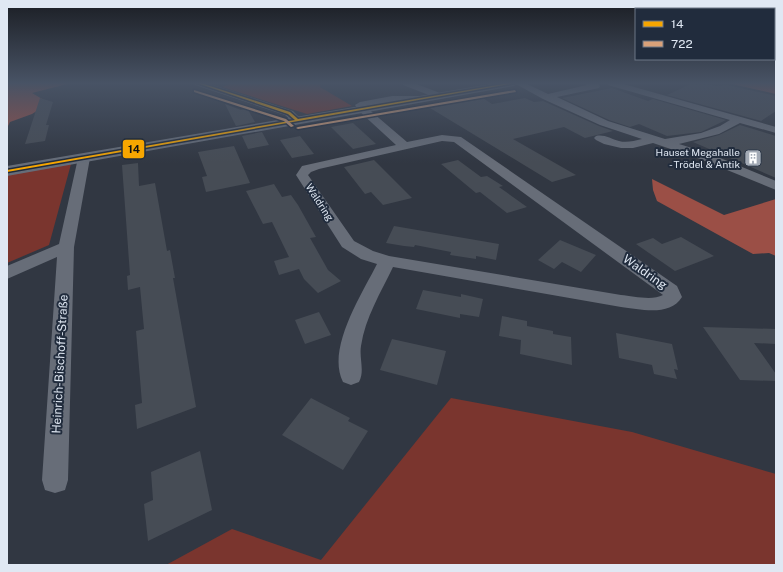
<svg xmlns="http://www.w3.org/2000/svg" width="783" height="572" font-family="'Public Sans',sans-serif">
<rect width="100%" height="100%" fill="#313742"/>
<g fill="#7a352e">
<path d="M232,83H320V87L352,106L307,114L222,87Z"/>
<path d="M71,164L49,245L7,263V175Z"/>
<path d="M451,398L632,432L776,474V565H166L232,529L321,560Z"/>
</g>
<g fill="#9b4f46">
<path d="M7,83H71L32,93L49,103L32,114L10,122L7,128Z"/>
<path d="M728,83H776V94L732,84Z"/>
<path d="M652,179L724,215L776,199V256L769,253L753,254L657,201L653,190Z"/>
</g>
<g fill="#464c55">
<path d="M693,83H703L716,86L727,85L776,96V111L761,121L667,95Z"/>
<path d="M612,88L648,101L653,99L726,120L701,132L667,136L639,124L630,127L609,120L562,98Z"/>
<path d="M40,98L53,102L46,125H49L45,141L25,144Z"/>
<path d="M483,98L492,104L525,98L534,102L543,101L599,126L613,131L585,138L564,127L513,139L576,175L552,182L430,108Z"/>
<path d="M225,104L241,110L247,108L255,122L236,126Z"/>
<path d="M353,123L364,133L376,144L353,149L331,127Z"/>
<path d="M740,125L776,136V178L693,142L719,135Z"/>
<path d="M262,132L269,145L248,149L242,136Z"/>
<path d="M300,136L314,154L292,158L280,140Z"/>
<path d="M234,146L250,183L206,192L202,177L207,176L198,152Z"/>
<path d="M374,160L412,198L383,205L371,192L365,194L344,167Z"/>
<path d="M458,160L481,177L487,176L503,186L499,187L527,207L507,213L480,192L476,193L441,164Z"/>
<path d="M138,163L139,186L155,183L167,251L170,250L175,278H173L196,407L137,429L135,405L142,403L136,331L144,329L140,287L128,290L127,276L130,275L122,165Z"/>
<path d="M274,184L282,197L291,195L298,205L316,237L310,238L328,270L341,281L318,293L304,279L299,269L279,275L274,261L289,257L272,222L263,224L246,191Z"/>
<path d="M394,226L499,244L496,260L476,256V259L450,255L451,252L415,245L414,247L404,246L386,243Z"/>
<path d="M681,237L714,256L675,271L636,244L653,238L662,244Z"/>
<path d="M560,240L596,255L581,272L562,262L554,269L538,260Z"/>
<path d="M423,290L461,297V294L483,299L479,317L460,314V318L416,309Z"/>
<path d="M319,312L331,335L305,344L295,320Z"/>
<path d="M502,316L527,321V326L553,331V334L571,337L572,365L520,354L521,340L499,336Z"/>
<path d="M703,327L776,329V344L754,343L776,374V381L740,380Z"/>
<path d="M616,333L672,344L678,370L674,369L677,379L654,374L652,365L619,358Z"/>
<path d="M392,339L446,351L437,385L380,370Z"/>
<path d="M311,398L350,418L348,421L368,431L343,470L282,435Z"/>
<path d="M200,451L212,510L148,541L144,504L153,500L151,472Z"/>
</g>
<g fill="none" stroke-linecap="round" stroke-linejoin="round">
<g fill="#676d78" fill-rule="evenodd">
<path d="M194,83H207L293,111L302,120L297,123L293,122L285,115L195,85Z"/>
<path d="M402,83H414L440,93L442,95L440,97H434L403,85Z"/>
<path d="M514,83H525L548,94L587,85L584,83L599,84L600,86L599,88L557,97L608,121L665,139L701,133L720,126L730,120L608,85L607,83H620L776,127V133L740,123L719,134L679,144L708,153L776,181V190L700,159L653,143L633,148H621L604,144L596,140L594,138L596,136C604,134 611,139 619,141C626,143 634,141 642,139L600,125L543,99Z"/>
<path d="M392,96H423L428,99L423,102H392L366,107L407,142L442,135L461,137L677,286L682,297C670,317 640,309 621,307L393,267C381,292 365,318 361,346C359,358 365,371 359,382L351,385L343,382C326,349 362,294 377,264L361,259L342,247L296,175L302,166L396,145L359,111L355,105L360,102ZM442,141L454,142L663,295C652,301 633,296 621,295L389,256L373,251L354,241L308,175L311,172L319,169Z"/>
<path d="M84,154L88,155L90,158L74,247L68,480L65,490L55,493L45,490L42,480L57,257L7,279V266L59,244L78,158L80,155Z"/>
</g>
<path fill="#666d79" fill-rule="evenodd" d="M496,83H519L514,86L7,176V166Z"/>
<defs>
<path id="bus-1" d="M197,83H201L290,112L298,119L509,83H515L7,172V170L295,120L288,114Z"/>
<g id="bus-2">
<path d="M194,90L286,119L294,126L291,127L284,121L194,92Z"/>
<path d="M515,90L516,92L298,129L296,128L298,127Z"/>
</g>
</defs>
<use href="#bus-1" stroke="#212c3d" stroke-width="3"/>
<use href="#bus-2" stroke="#212c3d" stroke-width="3"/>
<use href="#bus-1" fill="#f7a600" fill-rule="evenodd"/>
<use href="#bus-2" fill="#d9a179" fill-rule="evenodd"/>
</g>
<linearGradient id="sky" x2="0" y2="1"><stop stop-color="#1b1e24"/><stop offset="0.51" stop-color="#485365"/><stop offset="1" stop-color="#485365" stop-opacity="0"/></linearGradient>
<rect width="783" height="163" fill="url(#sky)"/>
<defs>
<symbol id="building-square" viewBox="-11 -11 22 22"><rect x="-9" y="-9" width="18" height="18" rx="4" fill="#a3aab5" stroke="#212c3d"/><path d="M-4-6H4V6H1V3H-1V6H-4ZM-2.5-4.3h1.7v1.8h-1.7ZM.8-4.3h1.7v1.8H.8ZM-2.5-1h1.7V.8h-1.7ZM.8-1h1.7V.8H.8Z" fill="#fff"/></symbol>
</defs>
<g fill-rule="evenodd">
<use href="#building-square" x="743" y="148" width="20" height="20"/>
</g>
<g text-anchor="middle" stroke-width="4" stroke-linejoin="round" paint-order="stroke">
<g font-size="10" fill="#e0e8f3" stroke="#212c3d" text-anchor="end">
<text x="740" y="156">Hauset Megahalle<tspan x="740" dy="12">- Trödel &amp; Antik</tspan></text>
</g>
<g font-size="10" fill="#e0e8f3" stroke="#212c3d">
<text transform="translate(320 202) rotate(57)" y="4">Waldring</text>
</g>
<g font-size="12" fill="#e0e8f3" stroke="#212c3d">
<text transform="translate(645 272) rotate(35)" y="4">Waldring</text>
<text transform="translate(60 364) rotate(-87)" y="4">Heinrich-Bischoff-Straße</text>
</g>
</g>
<rect stroke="#212c3d" stroke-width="1.5" x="122" y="139" width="23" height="20" rx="4" fill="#f7a600"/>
<g font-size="11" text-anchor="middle" font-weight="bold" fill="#111">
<text x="134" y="153">14</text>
</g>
<rect width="783" height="572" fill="none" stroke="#e0e8f3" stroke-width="16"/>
<rect x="635" y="8" width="140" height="52" fill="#212c3d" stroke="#6d7786"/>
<rect x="643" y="21" width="20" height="6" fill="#f7a600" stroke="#6d7786"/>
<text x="671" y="28" font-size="12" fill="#e0e8f3">14</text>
<rect x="643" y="41" width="20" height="6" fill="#d9a179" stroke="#6d7786"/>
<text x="671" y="48" font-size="12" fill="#e0e8f3">722</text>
</svg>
